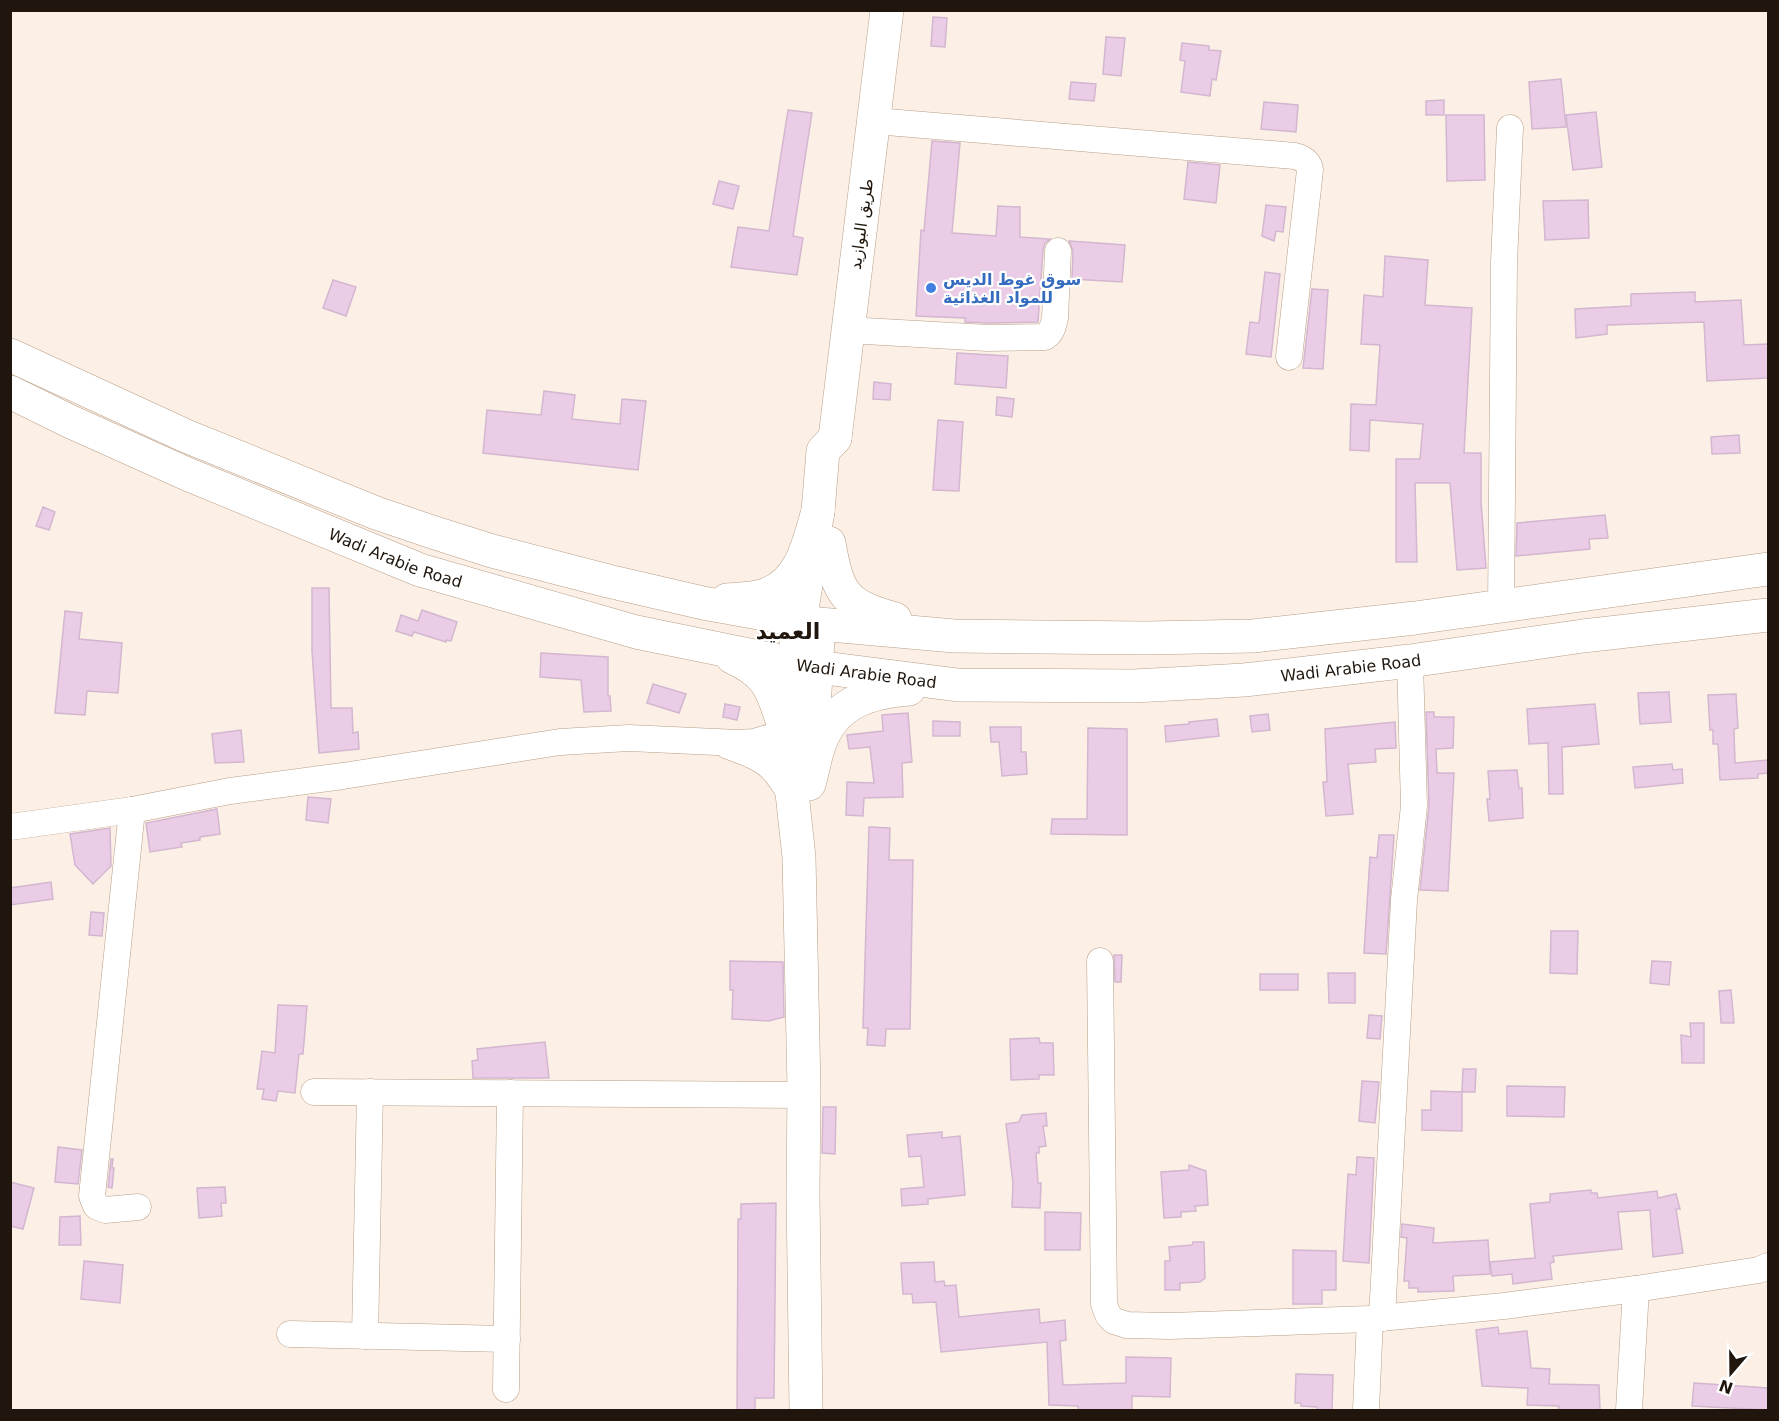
<svg xmlns="http://www.w3.org/2000/svg" width="1779" height="1421" font-family="'DejaVu Sans','Noto Sans Arabic',sans-serif">
<rect width="100%" height="100%" fill="#fcf0e6"/>
<g fill="#ebcce6" stroke="#d3b6cf" stroke-width="1.5">
<path d="M933,17L947,18L945,47L931,46Z"/>
<path d="M1106,37L1125,38L1121,76L1103,74Z"/>
<path d="M1182,43L1209,46V50L1221,51L1216,80L1212,79L1210,96L1181,92L1185,61L1180,60Z"/>
<path d="M1561,79L1566,127L1532,129L1529,82Z"/>
<path d="M1071,82L1096,84L1094,101L1069,99Z"/>
<path d="M1444,100V115H1426V101Z"/>
<path d="M1264,102L1298,105L1296,132L1261,129Z"/>
<path d="M788,110L812,113L793,236L803,238L797,275L731,267L738,227L769,231Z"/>
<path d="M1596,112L1602,167L1573,170L1566,115Z"/>
<path d="M1446,115H1484L1485,180L1447,181Z"/>
<path d="M932,141L960,143L952,233L996,236L998,206L1020,207V237L1050,239L1045,243L1043,250L1038,322L988,323L965,322V318L916,316L921,230L924,231Z"/>
<path d="M1188,162L1220,165L1216,203L1184,199Z"/>
<path d="M719,181L739,186L733,209L713,204Z"/>
<path d="M1588,200L1589,238L1545,240L1543,201Z"/>
<path d="M1266,205L1286,207L1283,232L1276,231L1274,241L1262,236Z"/>
<path d="M1069,241L1125,245L1122,282L1072,279L1073,251Z"/>
<path d="M1385,256L1428,260L1425,305L1472,308L1464,453H1481V502L1486,568L1457,570L1450,483H1415L1417,562H1396V459H1420L1423,424L1370,420L1369,451L1350,450L1351,404L1376,405L1380,345L1361,344L1364,295L1383,297Z"/>
<path d="M1265,272L1280,274L1271,357L1246,354L1250,322L1259,323Z"/>
<path d="M333,280L356,287L346,316L323,308Z"/>
<path d="M1312,289L1328,290L1323,369L1303,368Z"/>
<path d="M1695,292V302L1741,300L1744,345L1768,344V378L1707,381L1704,322L1607,325V334L1576,338L1575,309L1631,306V294Z"/>
<path d="M957,353L1008,356L1006,388L955,384Z"/>
<path d="M874,382L891,384L890,400L873,399Z"/>
<path d="M544,391L575,395L572,419L620,424L622,399L646,401L638,470L483,453L487,410L541,415Z"/>
<path d="M997,397L1014,399L1012,417L996,415Z"/>
<path d="M938,420L963,422L959,491L933,490Z"/>
<path d="M1739,435L1740,453L1712,454L1711,437Z"/>
<path d="M43,507L55,512L49,530L36,526Z"/>
<path d="M1605,515L1608,538L1589,539L1590,549L1516,556L1517,523Z"/>
<path d="M312,588H329L331,708H352L353,733L358,732L359,749L319,753L312,651Z"/>
<path d="M422,610L457,622L451,641L446,640V642L414,632L412,636L396,631L401,615L418,621Z"/>
<path d="M65,611L82,613L79,639L122,643L118,693L87,691L85,715L55,713Z"/>
<path d="M541,653L608,657V696H610L611,711L584,712L581,680L540,677Z"/>
<path d="M653,684L686,694L679,713L647,703Z"/>
<path d="M1669,692L1671,722L1640,724L1638,693Z"/>
<path d="M1736,694L1738,728L1734,729L1735,763L1768,760V773L1758,774V778L1720,780L1718,744H1713V730H1710L1708,695Z"/>
<path d="M725,704L740,707L737,720L723,717Z"/>
<path d="M1595,704L1599,744L1562,747L1563,794H1549L1548,743L1529,744L1527,709Z"/>
<path d="M1426,712H1434V717H1454L1453,748L1436,749L1437,773H1454L1448,891L1420,890L1429,806Z"/>
<path d="M908,713L912,762L902,763L903,797L864,798L863,816L846,815L847,782L874,783L870,747L849,749L847,735L883,731L882,715Z"/>
<path d="M1268,714L1270,730L1252,732L1250,716Z"/>
<path d="M1217,719L1219,736L1166,742L1165,726L1189,724V722Z"/>
<path d="M933,721L960,722V736H933Z"/>
<path d="M1395,722L1396,748L1375,749L1376,762L1348,764L1353,814L1326,816L1323,782H1327L1325,729Z"/>
<path d="M990,727H1021V752H1026L1027,774L1002,776L999,742H991Z"/>
<path d="M1088,728L1127,729V835L1051,834L1052,819H1087Z"/>
<path d="M241,730L244,762L215,763L212,734Z"/>
<path d="M1672,764L1673,770L1682,769L1683,783L1635,788L1633,767Z"/>
<path d="M1517,770L1519,788H1522L1523,818L1489,821L1487,799H1490L1488,771Z"/>
<path d="M308,797L331,799L328,823L306,820Z"/>
<path d="M217,809L220,834L200,837V840L181,843L182,847L150,852L146,823Z"/>
<path d="M869,827L890,828L889,860H913L910,1029H886L885,1046L867,1045L868,1028H863Z"/>
<path d="M110,828L111,866L93,884L75,865L70,834Z"/>
<path d="M1379,835H1394L1386,954L1364,953L1370,857L1377,858Z"/>
<path d="M51,882L53,899L10,905V888Z"/>
<path d="M91,912L104,913L102,936L89,935Z"/>
<path d="M1551,931H1578L1577,974L1550,973Z"/>
<path d="M1114,955H1122L1121,982H1115Z"/>
<path d="M730,961L783,962L784,1017L769,1021L732,1019L733,990H730Z"/>
<path d="M1652,961L1671,962L1669,985L1650,983Z"/>
<path d="M1328,973H1355V1003H1329Z"/>
<rect x="1260" y="974" width="38" height="16"/>
<path d="M1731,990L1734,1023H1721L1719,991Z"/>
<path d="M278,1005L307,1006L303,1054H299L295,1093L278,1091L276,1101L262,1099L264,1089H257L262,1051L275,1053Z"/>
<path d="M1369,1015L1382,1016L1380,1039L1367,1038Z"/>
<path d="M1690,1023H1704V1063H1682L1681,1035L1691,1037Z"/>
<path d="M1039,1038L1040,1043H1053L1054,1075H1039V1079L1011,1080L1010,1039Z"/>
<path d="M545,1042L549,1078H473L472,1061L478,1060L477,1049Z"/>
<path d="M1463,1069H1476L1475,1092H1462Z"/>
<path d="M1362,1081L1379,1082L1375,1123L1359,1121Z"/>
<path d="M1507,1086L1565,1087L1564,1117L1507,1116Z"/>
<path d="M1431,1091L1462,1092V1131L1422,1130V1110H1431Z"/>
<path d="M823,1107H836L835,1154L822,1153Z"/>
<path d="M1046,1113L1047,1126H1043L1046,1146L1039,1147V1153H1036L1038,1183H1041L1040,1208L1012,1207L1013,1183L1006,1124L1019,1122L1022,1115Z"/>
<path d="M942,1132V1138L960,1136L965,1195L928,1199V1204L902,1206L901,1189L924,1187L921,1156L909,1157L907,1135Z"/>
<path d="M58,1147L82,1150L78,1184L55,1182Z"/>
<path d="M1357,1157L1374,1158L1369,1263L1343,1261L1348,1174L1356,1175Z"/>
<path d="M111,1159H113L112,1168H114L112,1188L108,1187Z"/>
<path d="M1189,1165L1206,1171L1208,1205L1195,1206L1196,1211L1181,1212V1217L1164,1218L1161,1172L1189,1170Z"/>
<path d="M10,1182L34,1188L23,1229L10,1226Z"/>
<path d="M225,1187L226,1203H221L222,1216L199,1218L197,1188Z"/>
<path d="M1591,1190V1193H1597L1598,1198L1657,1191L1658,1198L1676,1194L1680,1209H1676L1683,1253L1653,1257L1650,1210L1618,1212L1622,1249L1553,1256L1554,1262L1550,1263L1552,1279L1513,1284L1512,1274L1492,1276L1490,1262L1535,1258L1530,1204L1550,1202V1194Z"/>
<path d="M776,1203L774,1398H755V1410H737L738,1219H741V1204Z"/>
<path d="M1045,1212L1081,1213L1080,1250H1045Z"/>
<path d="M80,1216L81,1245H59L60,1217Z"/>
<path d="M1402,1224L1434,1228L1433,1243L1488,1240L1490,1274L1453,1276L1454,1291L1418,1292V1288H1409V1281H1404L1407,1238L1401,1237Z"/>
<path d="M1193,1242H1204L1205,1278L1200,1282L1180,1283V1290H1165V1261H1170L1169,1247L1192,1245Z"/>
<path d="M1293,1250L1336,1251V1290H1322V1304H1293Z"/>
<path d="M84,1261L123,1265L120,1303L81,1299Z"/>
<path d="M934,1262L935,1282L944,1281L945,1286L956,1285L959,1317L1039,1309L1040,1323L1065,1320L1066,1340L1060,1341L1063,1385L1126,1383V1357L1171,1358L1170,1397L1132,1396V1410H1078V1406L1049,1405L1047,1342L941,1352L936,1302L913,1303L912,1294H903L901,1263Z"/>
<path d="M1498,1327L1499,1334L1527,1331L1531,1368L1550,1369L1549,1384L1599,1385L1600,1410H1558L1559,1406L1527,1405L1528,1388L1482,1386L1476,1330Z"/>
<path d="M1296,1374L1333,1375L1332,1410H1317V1407L1301,1406V1403H1295Z"/>
<path d="M1694,1383L1768,1388V1410L1692,1406Z"/>
</g>
<g fill="none" stroke-linecap="round" stroke-linejoin="round">
<defs>
<g id="minor">
<path d="M875,121L1295,156C1302,158 1309,162 1310,170L1289,357"/>
<path d="M847,330L988,338L1045,337C1052,333 1053,326 1055,318L1058,251"/>
<path d="M1501,607L1504,262L1510,128"/>
<path d="M728,746C763,758 773,763 791,796"/>
<path d="M132,810L92,1196L96,1206L105,1210L138,1207"/>
<path d="M10,827L132,810L230,791L343,776L560,742L629,738L738,743L754,742L785,733"/>
<path d="M1100,961L1104,1304L1108,1315L1114,1321L1127,1325L1170,1326L1370,1319L1504,1306L1636,1289L1759,1270L1768,1266"/>
<path d="M314,1092L804,1095"/>
<path d="M1382,1318L1404,900L1414,806L1410,661"/>
<path d="M290,1334L507,1339"/>
<path d="M365,1336L370,1092"/>
<path d="M506,1389L510,1093"/>
<path d="M1366,1410L1370,1319"/>
<path d="M1629,1410L1636,1289"/>
</g>
<g id="major">
<path d="M835,438L887,10"/>
<path d="M811,763L818,638"/>
<path d="M806,1410L803,1195L804,1088L799,857L785,729L793,664L818,511L823,451L835,438"/>
</g>
<g id="highway">
<path d="M10,355L186,436L376,513L429,531L492,551L608,581L703,603L819,624L954,636L1146,638L1253,636L1415,618L1768,569"/>
<path id="s1" d="M10,392L69,421L187,474L420,570L636,632L793,664L958,685L1134,686L1244,680L1410,661L1583,636L1768,615"/>
<path d="M829,543C838,594 844,605 895,619"/>
<path d="M727,600C740,599 753,599 765,595C802,582 808,544 818,511"/>
<path d="M732,657C771,675 772,691 785,729"/>
<path d="M809,784C813,771 815,756 820,743C835,702 870,692 909,689"/>
</g>
</defs>
<use href="#minor" stroke="#b99e85" stroke-width="27"/>
<use href="#major" stroke="#b99e85" stroke-width="34"/>
<use href="#highway" stroke="#b99e85" stroke-width="34"/>
<use href="#minor" stroke="#fff" stroke-width="26"/>
<use href="#major" stroke="#fff" stroke-width="33"/>
<use href="#highway" stroke="#fff" stroke-width="33"/>
</g>
<circle fill="#3f7fe0" stroke="#fff" stroke-width="2" cx="931" cy="288" r="6"/>
<g text-anchor="middle" stroke-width="4.5" stroke-linejoin="round" paint-order="stroke">
<g font-size="16" fill="#20160d" stroke="#fff">
<text transform="translate(861 224) rotate(-82)" y="6">طريق البوازيد</text>
<text dy="6" stroke="none"><textPath href="#s1" startOffset="420">Wadi Arabie Road</textPath></text>
<text dy="6" stroke="none"><textPath href="#s1" startOffset="1392">Wadi Arabie Road</textPath></text>
<text dy="6" stroke="none"><textPath href="#s1" startOffset="906">Wadi Arabie Road</textPath></text>
</g>
<g font-size="16" font-weight="bold" fill="#366cbe" stroke="#fff" text-anchor="start">
<text x="943" y="285">سوق غوط الديس<tspan x="943" dy="18">للمواد الغذائية</tspan></text>
</g>
<g font-size="22" font-weight="bold" fill="#20160d" stroke="#fff">
<text x="788" y="639">العميد</text>
</g>
</g>
<rect width="1779" height="1421" fill="none" stroke="#20160d" stroke-width="24"/>
<g transform="translate(1731 1373) rotate(200)" stroke="#ffffff" stroke-width="4.5" paint-order="stroke">
<path d="M0-4.5L10 22L0 15L-10 22Z" fill="#20160d"/>
<text y="-9" font-size="16" font-weight="bold" text-anchor="middle" fill="#20160d">N</text>
</g>
</svg>
